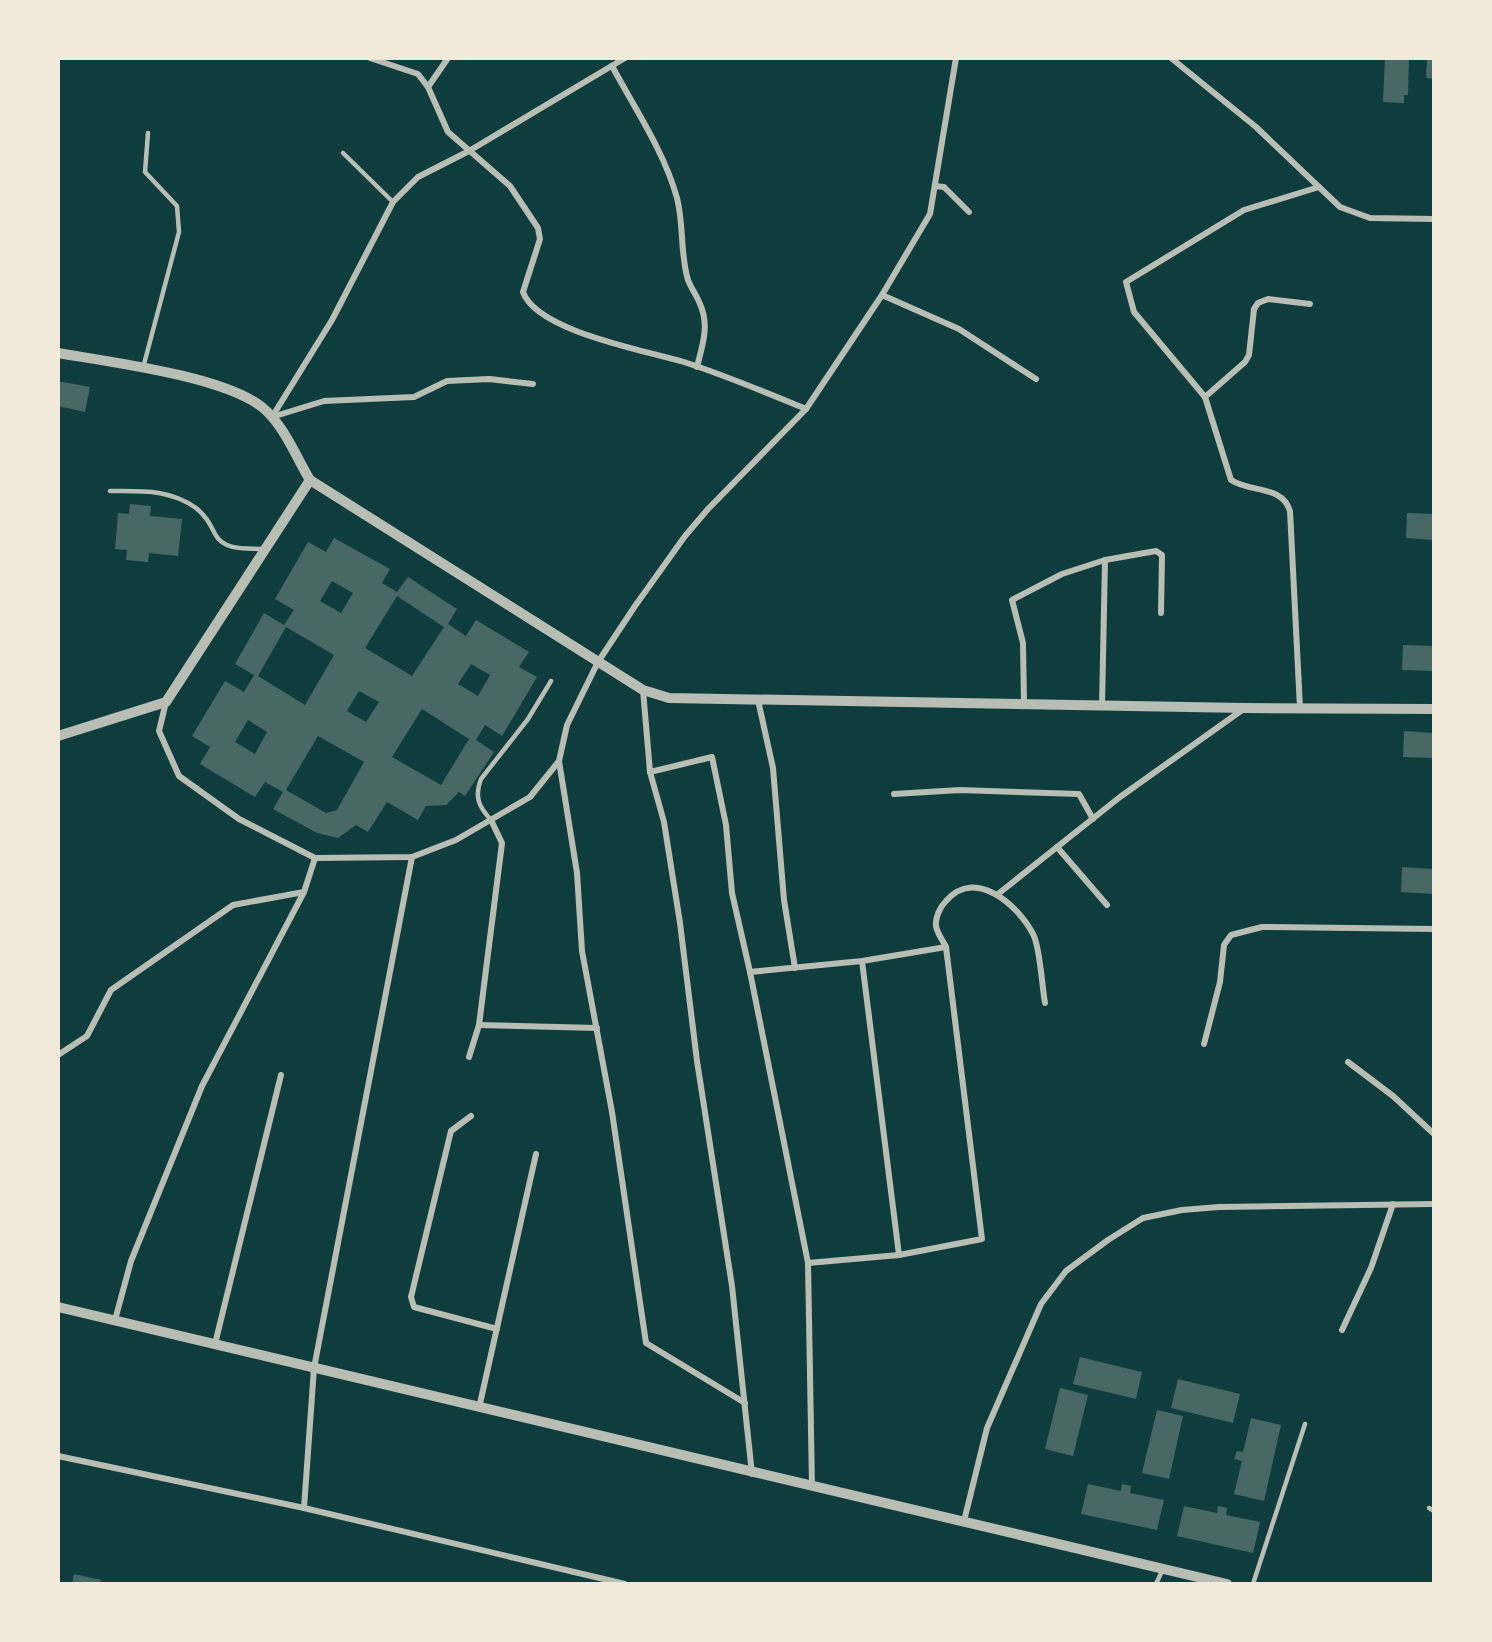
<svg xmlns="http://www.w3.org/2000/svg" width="1492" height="1642" font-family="Jost,sans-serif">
<rect width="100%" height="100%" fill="#0f3d3e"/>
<g fill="#486865" fill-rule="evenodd">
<path d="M1385,58H1409L1408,95H1404V103L1383,102Z"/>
<path d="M1427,58H1434V79L1426,78Z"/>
<path d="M58,381L90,387L85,412L58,406Z"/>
<path d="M130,504L151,506L150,516L182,519L178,556L149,553L148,562L126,560L127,550L115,549L118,513L129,514Z"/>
<path d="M1407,513L1434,514V540L1406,538Z"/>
<path d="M334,538L390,569L382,583L397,592L408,577L457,609L448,624L466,636L476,620L529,652L519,667L537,677L502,736L485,725L476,740L494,752L465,796L459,792L446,805L426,806L418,820L387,802L368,832L356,825L338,838L317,833L273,809L283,792L265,782L255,797L200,764L210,747L192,736L225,681L244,692L254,675L235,664L264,613L284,625L294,610L275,599L308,542L326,552ZM332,581L353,593L341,613L320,601ZM397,596L444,627L412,676L365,648ZM286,627L334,655L305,705L258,676ZM471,664L490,675L478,696L458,684ZM359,691L379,702L366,722L347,711ZM422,709L469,739L441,785L392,757ZM248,720L267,732L255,754L235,742ZM318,736L364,762L337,810L326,813L286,790Z"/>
<path d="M1403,645L1434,646V671L1402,670Z"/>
<path d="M1404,731L1434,733V758L1403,757Z"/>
<path d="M1402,867L1434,869V894L1401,892Z"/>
<path d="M1080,1357L1142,1372L1136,1399L1073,1384Z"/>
<path d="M1178,1379L1240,1394L1233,1423L1171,1408Z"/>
<path d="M1060,1388L1088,1395L1073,1456L1045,1449Z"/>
<path d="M1157,1410L1183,1416L1169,1479L1142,1473Z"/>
<path d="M1251,1418L1281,1425L1264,1501L1234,1494L1242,1461L1234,1459L1237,1451L1243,1452Z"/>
<path d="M1088,1484L1121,1491L1122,1484L1131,1486L1130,1493L1164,1500L1157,1530L1081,1514Z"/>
<path d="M1184,1506L1217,1513L1218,1506L1227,1508L1226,1515L1260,1522L1253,1553L1177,1536Z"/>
<path d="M74,1574L101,1580L100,1584H72Z"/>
</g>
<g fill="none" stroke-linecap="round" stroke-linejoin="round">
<g stroke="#b8beb3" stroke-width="4.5">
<path d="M343,153L393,202"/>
<path d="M143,368L179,232L177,206L145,172L148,133"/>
<path d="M110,491C141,491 170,489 196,508C206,516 210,524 215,534C224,551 246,548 262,549"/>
<path d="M491,820C479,807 474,797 481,779L528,719L551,681"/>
<path d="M1429,1508L1434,1511"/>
<path d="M1156,1584L1162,1571"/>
<path d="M1253,1584L1305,1424"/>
</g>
<g stroke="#b8beb3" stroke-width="6">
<path d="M370,58L418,74L428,87L448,132L510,186L538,228L540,239L523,292C537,332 649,351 687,363C727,376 767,393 806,409"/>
<path d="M1171,58L1256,127L1340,207L1370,218L1434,219"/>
<path d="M612,66C635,109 664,151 677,198C684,225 680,254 688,280C691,288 697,296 700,304C710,326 702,346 697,367"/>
<path d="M428,87L448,58"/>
<path d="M935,186L944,187L969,212"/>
<path d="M882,295L959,329L1036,379"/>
<path d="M1205,397L1134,312L1126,282L1244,210L1319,187"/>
<path d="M272,417L332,320L393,202L418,177L469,151L625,58"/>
<path d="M272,417L324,401L414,397L447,381L489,379L533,384"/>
<path d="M643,690L650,772L712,757L726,825L732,893L750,972"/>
<path d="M758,700L773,768L784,900L795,968"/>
<path d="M166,702L159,731L179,776L239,819L315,858L412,857L456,840L530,797L559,761L567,725L598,662L635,606L685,536L708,509L806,409L882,295L930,214L956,58"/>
<path d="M1024,704L1023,643L1012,600L1062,574L1105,560L1156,551L1162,555L1161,613"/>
<path d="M1102,706L1105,560"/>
<path d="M1300,708L1290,511C1282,485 1251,493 1231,480L1205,397L1245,362L1249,355L1254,309L1258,303L1268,299L1310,304"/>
<path d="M559,761L577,873L582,951L612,1112L646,1343L745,1403"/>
<path d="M650,772L664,822L680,923L697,1061L732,1286L752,1474"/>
<path d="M894,794L960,790L1079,794L1093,819"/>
<path d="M1057,847L1107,905"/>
<path d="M998,894L1120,797L1245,708"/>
<path d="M862,961L899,1255"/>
<path d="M479,1025L597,1028"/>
<path d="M1204,1044L1220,982L1224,945L1231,935L1262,927L1434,929"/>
<path d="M58,1055L87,1036L111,990L233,905L304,892L315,858"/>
<path d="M469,1057L479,1025L502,843L491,820"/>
<path d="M1348,1062L1393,1096L1434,1134"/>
<path d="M471,1116L451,1131L411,1297L414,1307L497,1329"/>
<path d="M808,1263L899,1255L982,1239L946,947C943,941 937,933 936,926C935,918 940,907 946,901C975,867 1018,905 1033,934C1040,946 1042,987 1045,1003"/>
<path d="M115,1320L131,1261L202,1086L304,892"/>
<path d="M1342,1330L1371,1268L1393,1204"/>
<path d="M215,1344L281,1075"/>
<path d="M479,1408L536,1154"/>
<path d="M58,1456L304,1508L625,1584"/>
<path d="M812,1486L808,1263L750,972L862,961L946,947"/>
<path d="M304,1508L314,1368L412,857"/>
<path d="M964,1521L987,1428L1041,1304L1066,1271L1108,1240L1143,1218L1182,1210L1219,1207L1434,1204"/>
</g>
<g stroke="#b8beb3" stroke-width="10">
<path d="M58,353C110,362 222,376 262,407C284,425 296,457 310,480L643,690L669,698L1245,708L1434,709"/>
<path d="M58,736L166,702L310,480"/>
<path d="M58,1307C448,1399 837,1495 1227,1584"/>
</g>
</g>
<rect width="1492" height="1642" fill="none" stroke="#f1e9da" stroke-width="120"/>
</svg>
